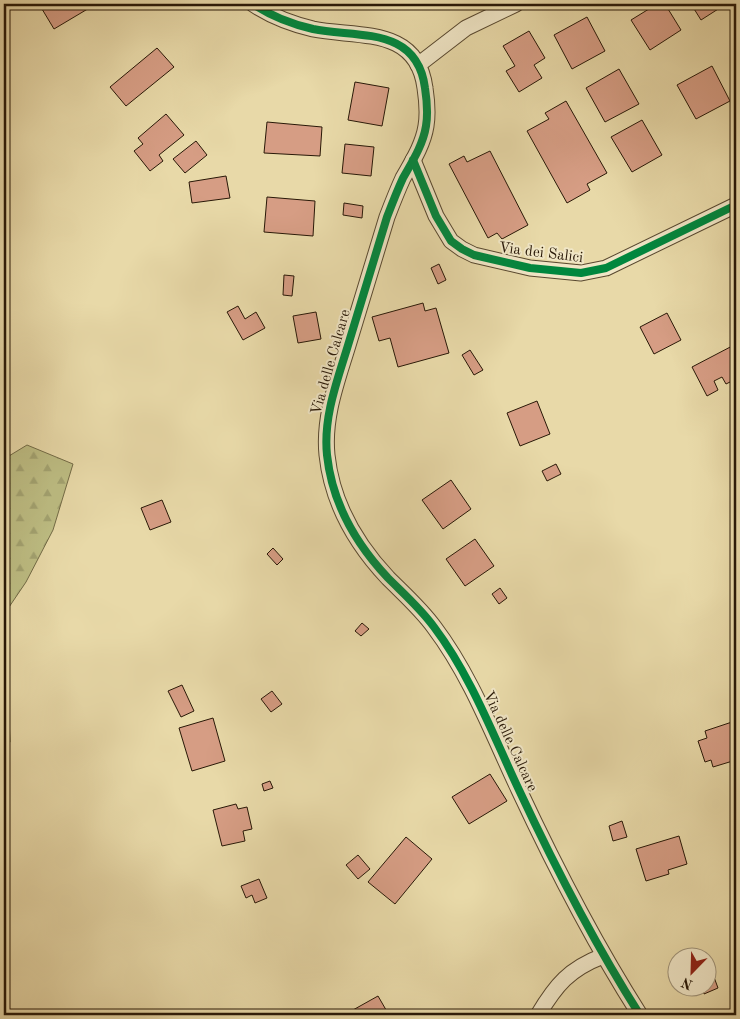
<svg xmlns="http://www.w3.org/2000/svg" width="740" height="1019" font-family="'Old Standard TT',serif">
<defs>
<pattern id="forest-firs" width="22" height="20" patternUnits="userSpaceOnUse" patternTransform="scale(1.25)"><rect width="22" height="20" fill="#bdbd83"/><path d="M5 1l3.5 6h-7zM16 11l3.5 6h-7z" fill="#a2a270"/></pattern>
</defs>
<rect width="100%" height="100%" fill="#e8d9a8"/>
<filter id="stains"><feTurbulence type="fractalNoise" baseFrequency=".004" numOctaves="4"/><feColorMatrix values="0 0 0 0 .2 0 0 0 0 .09 0 0 0 0 .02 0 0 0 .5 -.17"/></filter>
<radialGradient id="worn" r=".72"><stop offset=".6" stop-color="#630" stop-opacity="0"/><stop offset="1" stop-color="#630" stop-opacity=".3"/></radialGradient>
<path fill="url(#forest-firs)" stroke="#726a45" d="M27,445L73,464L53,530L26,582L5,613L10,742L4,749V459Z"/>
<g fill="#d69d84" stroke="#281807">
<path d="M39,4H96L54,29Z"/>
<path d="M657,4H665L681,30L650,50L631,20Z"/>
<path d="M691,4H726L701,20Z"/>
<path d="M587,17L605,51L572,69L554,35Z"/>
<path d="M529,31L545,58L534,65L542,78L519,92L506,71L515,66L503,46Z"/>
<path d="M157,48L174,67L126,106L110,87Z"/>
<path d="M712,66L730,101L696,119L677,85Z"/>
<path d="M619,69L639,104L605,122L586,88Z"/>
<path d="M355,82L389,88L382,126L348,120Z"/>
<path d="M566,101L607,173L587,184L590,190L567,203L527,131L549,119L545,113Z"/>
<path d="M166,114L184,135L159,155L163,161L150,171L134,151L143,144L138,138Z"/>
<path d="M642,120L662,155L632,172L611,137Z"/>
<path d="M267,122L322,127L320,156L264,153Z"/>
<path d="M196,141L207,155L185,173L173,159Z"/>
<path d="M345,144L374,147L371,176L342,173Z"/>
<path d="M490,151L528,225L502,239L497,233L488,238L449,164L464,156L467,162Z"/>
<path d="M226,176L230,198L192,203L189,182Z"/>
<path d="M267,197L315,201L313,236L264,232Z"/>
<path d="M344,203L363,206L362,218L343,215Z"/>
<path d="M439,264L446,280L438,284L431,268Z"/>
<path d="M284,275L294,276L292,296L283,295Z"/>
<path d="M423,303L425,311L436,308L449,353L398,367L390,338L379,341L372,317Z"/>
<path d="M238,306L245,319L256,312L265,328L243,340L227,312Z"/>
<path d="M316,312L321,339L298,343L293,316Z"/>
<path d="M667,313L681,340L654,354L640,327Z"/>
<path d="M736,344V379L726,384L722,377L714,381L718,390L707,396L692,367Z"/>
<path d="M470,350L483,370L474,375L462,355Z"/>
<path d="M537,401L550,434L520,446L507,413Z"/>
<path d="M556,464L561,474L547,481L542,471Z"/>
<path d="M451,480L471,509L443,529L422,500Z"/>
<path d="M162,500L171,522L150,530L141,508Z"/>
<path d="M475,539L494,566L465,586L446,559Z"/>
<path d="M273,548L283,559L277,565L267,554Z"/>
<path d="M500,588L507,598L499,604L492,594Z"/>
<path d="M362,623L369,629L361,636L355,631Z"/>
<path d="M182,685L194,711L181,717L168,691Z"/>
<path d="M272,691L282,704L271,712L261,699Z"/>
<path d="M213,718L225,761L192,771L179,728Z"/>
<path d="M735,721L736,760L713,767L711,760L705,762L698,741L707,738L705,731Z"/>
<path d="M490,774L507,801L469,824L452,797Z"/>
<path d="M270,781L273,788L264,791L262,784Z"/>
<path d="M236,804L238,809L247,807L252,829L243,831L245,841L222,846L213,810Z"/>
<path d="M622,821L627,837L613,841L609,826Z"/>
<path d="M679,836L687,864L668,870L669,874L646,881L636,849Z"/>
<path d="M406,837L432,859L395,904L368,882Z"/>
<path d="M358,855L370,869L358,879L346,865Z"/>
<path d="M259,879L267,898L255,903L252,895L246,898L241,886Z"/>
<path d="M711,969L718,988L704,994L702,986H708V970Z"/>
<path d="M378,996L389,1015H344Z"/>
</g>
<g fill="none" stroke-linecap="round" stroke-linejoin="round">
<defs>
<g id="minor">
<path d="M253,4C271,16 292,24 313,29C358,38 417,26 425,88C427,101 428,114 426,126C423,145 412,162 403,178C397,191 392,204 387,217C374,259 362,300 349,342C338,379 323,416 327,455C332,502 356,544 388,578C404,594 421,609 434,627C471,676 493,735 519,790C555,867 594,943 640,1015"/>
<path d="M418,65L466,28L516,4"/>
<path d="M413,160L436,216L451,241L462,249L474,255L530,268L581,273L606,268L736,205"/>
<path d="M538,1015C556,985 569,969 603,956"/>
</g>
</defs>
<use href="#minor" stroke="#58482f" stroke-width="17"/>
<use href="#minor" stroke="#f0e6c6" stroke-width="15"/>
<defs>
<g id="cycleway">
<path d="M253,4C271,16 292,24 313,29C358,38 417,26 425,88C427,101 428,114 426,126C423,145 412,162 403,178C397,191 392,204 387,217C374,259 362,300 349,342C338,379 323,416 327,455C332,502 356,544 388,578C404,594 421,609 434,627C471,676 493,735 519,790C555,867 594,943 640,1015"/>
<path d="M413,160L436,216L451,241L462,249L474,255L530,268L581,273L606,268L736,205"/>
</g>
</defs>
<use href="#cycleway" stroke="#f0e6c6" stroke-width="11"/>
<use href="#cycleway" stroke="#00873e" stroke-width="8"/>
</g>
<g text-anchor="middle" stroke-width="4" stroke-linejoin="round" paint-order="stroke">
<g font-size="15" fill="#281807" stroke="#f0e6c6">
<text transform="translate(541 252) rotate(7)" y="5">Via dei Salici</text>
<text transform="translate(330 362) rotate(-74)" y="5">Via delle Calcare</text>
<text transform="translate(511 741) rotate(65)" y="5">Via delle Calcare</text>
</g>
</g>
<rect width="740" height="1019" fill="none" stroke="#e8d9a8" stroke-width="20"/>
<rect x="5" y="5" width="730" height="1009" fill="none" stroke="#281807" stroke-width="2.5"/>
<rect x="10" y="10" width="720" height="999" fill="none" stroke="#281807"/>
<g transform="translate(692 972) rotate(203)"><circle r="24" fill="#f0e6c6" stroke="#a0947a"/>
<path d="M0-4L9 19L0 12L-9 19Z" fill="#8f2418"/>
<text y="-8" font-size="14" font-weight="bold" text-anchor="middle" fill="#281807">N</text>
</g>
<rect width="100%" height="100%" filter="url(#stains)"/>
<rect width="100%" height="100%" fill="url(#worn)"/>
</svg>
